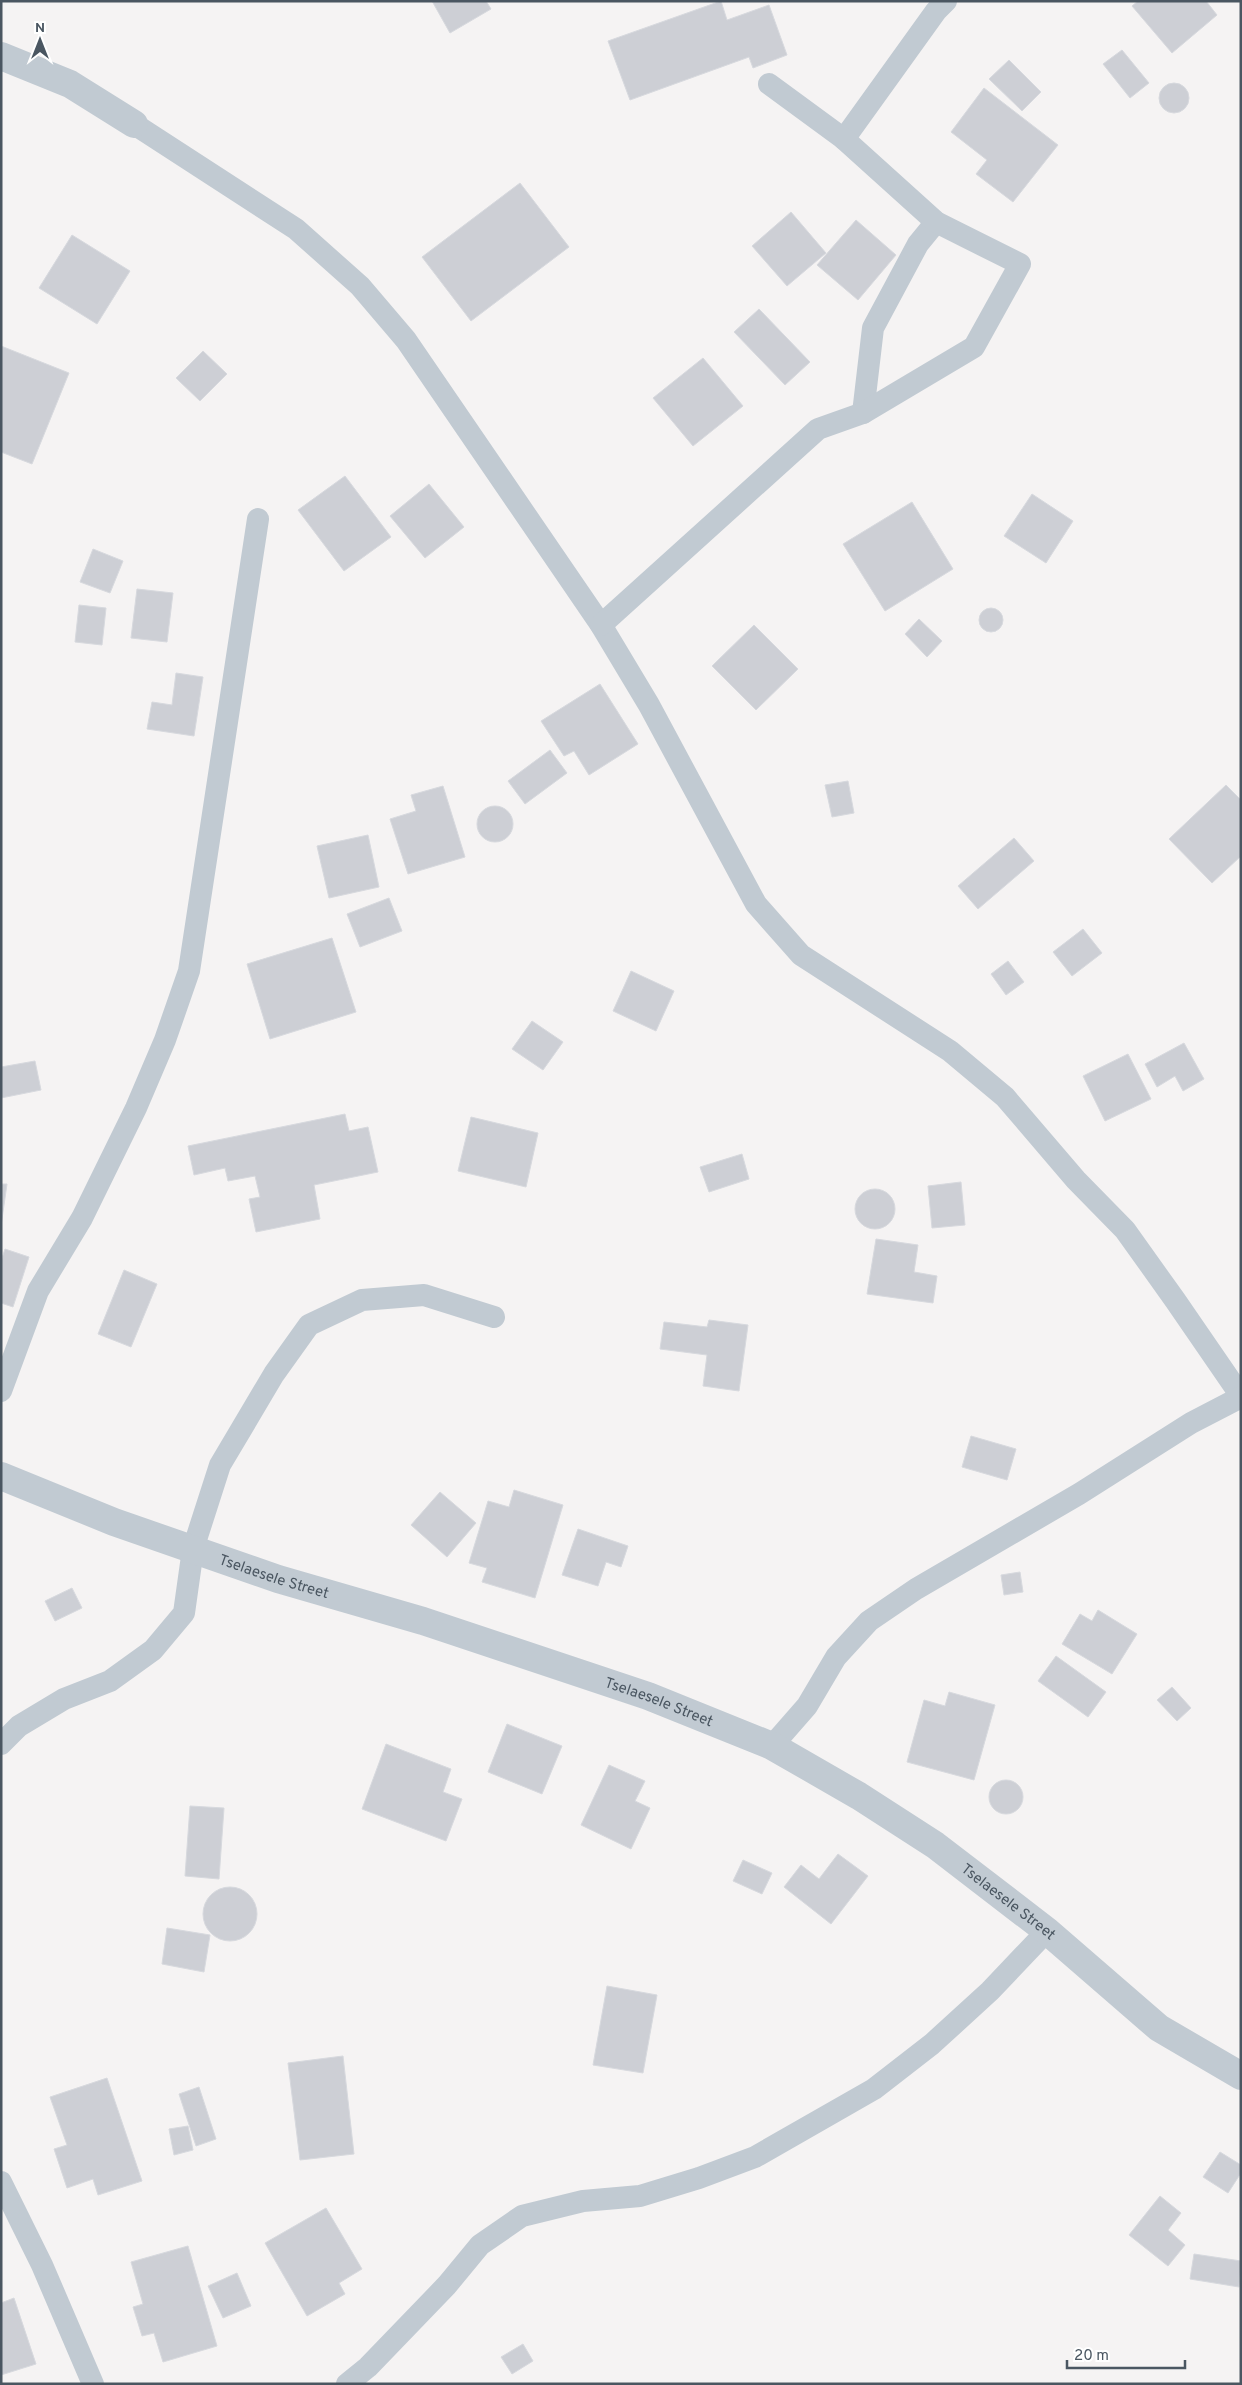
<svg xmlns="http://www.w3.org/2000/svg" width="1242" height="2385" font-family="Overpass,sans-serif">
<rect width="100%" height="100%" fill="#f5f3f3"/>
<g fill="#cdcfd5" stroke="#d7d9de">
<path d="M432,1H486L491,9L450,33Z"/>
<path d="M721,1L727,20L769,5L787,55L753,68L749,57L630,100L608,41Z"/>
<path d="M1138,1H1206L1217,15L1172,53L1132,6Z"/>
<path d="M1122,50L1149,83L1130,98L1103,64Z"/>
<path d="M1009,60L1041,92L1022,111L989,79Z"/>
<circle cx="1174" cy="98" r="15"/>
<path d="M984,88L1058,145L1013,202L976,174L987,160L951,132Z"/>
<path d="M520,183L569,247L471,321L422,257Z"/>
<path d="M791,212L826,253L787,286L752,246Z"/>
<path d="M856,220L896,255L858,300L817,265Z"/>
<path d="M72,235L130,271L97,324L39,288Z"/>
<path d="M759,309L810,362L785,385L734,332Z"/>
<path d="M1,346L69,373L32,464L1,452Z"/>
<path d="M203,351L227,374L200,401L176,378Z"/>
<path d="M703,358L743,406L693,446L653,398Z"/>
<path d="M345,476L391,537L344,571L298,510Z"/>
<path d="M429,484L464,527L425,558L390,516Z"/>
<path d="M1032,494L1073,521L1046,563L1004,536Z"/>
<path d="M912,502L953,569L885,611L843,544Z"/>
<path d="M93,549L123,561L110,593L80,582Z"/>
<path d="M137,589L173,593L167,642L131,638Z"/>
<path d="M79,605L106,608L102,645L75,642Z"/>
<circle cx="991" cy="620" r="12"/>
<path d="M919,619L942,641L927,657L905,634Z"/>
<path d="M754,625L798,669L756,710L712,666Z"/>
<path d="M176,673L203,677L194,736L147,729L152,702L172,705Z"/>
<path d="M600,684L638,744L589,775L574,751L564,756L541,721Z"/>
<path d="M550,750L567,773L525,804L508,781Z"/>
<path d="M848,781L854,813L832,817L825,785Z"/>
<path d="M1226,785L1241,800V856L1212,883L1169,839Z"/>
<path d="M443,786L465,857L408,874L390,819L416,811L411,795Z"/>
<circle cx="495" cy="824" r="18"/>
<path d="M368,835L379,887L329,898L317,846Z"/>
<path d="M1014,838L1034,861L978,909L958,886Z"/>
<path d="M389,898L402,931L360,947L347,914Z"/>
<path d="M1083,929L1102,953L1072,976L1053,952Z"/>
<path d="M332,938L356,1012L270,1039L247,964Z"/>
<path d="M1008,961L1024,982L1006,995L991,974Z"/>
<path d="M631,971L674,991L656,1031L613,1011Z"/>
<path d="M532,1021L563,1042L543,1070L512,1049Z"/>
<path d="M1184,1043L1204,1079L1183,1091L1175,1076L1157,1087L1145,1064Z"/>
<path d="M1128,1054L1151,1099L1105,1121L1083,1076Z"/>
<path d="M35,1061L41,1090L1,1098V1067Z"/>
<path d="M345,1114L349,1131L368,1127L378,1172L314,1185L320,1219L256,1232L249,1199L260,1197L255,1176L228,1181L225,1168L194,1175L188,1146Z"/>
<path d="M471,1117L538,1133L526,1187L458,1171Z"/>
<path d="M742,1154L749,1179L709,1192L700,1167Z"/>
<path d="M961,1182L965,1225L932,1228L928,1186Z"/>
<path d="M1,1184H7L1,1226Z"/>
<circle cx="875" cy="1209" r="20"/>
<path d="M876,1239L918,1245L914,1272L937,1276L933,1303L867,1294Z"/>
<path d="M5,1249L29,1257L13,1307L1,1303V1261Z"/>
<path d="M124,1270L157,1284L131,1347L98,1334Z"/>
<path d="M709,1320L748,1325L739,1391L703,1386L707,1355L660,1349L664,1322L707,1327Z"/>
<path d="M971,1436L1016,1449L1007,1480L962,1467Z"/>
<path d="M514,1490L563,1505L535,1598L482,1582L487,1568L469,1563L488,1501L509,1507Z"/>
<path d="M440,1492L476,1523L447,1557L411,1525Z"/>
<path d="M578,1529L628,1546L621,1567L606,1562L598,1586L562,1575Z"/>
<path d="M1020,1572L1023,1592L1004,1595L1001,1575Z"/>
<path d="M72,1588L82,1608L55,1621L45,1601Z"/>
<path d="M1098,1610L1137,1634L1112,1674L1062,1644L1080,1614L1092,1621Z"/>
<path d="M1056,1656L1106,1692L1088,1717L1038,1681Z"/>
<path d="M1172,1687L1191,1708L1177,1721L1157,1700Z"/>
<path d="M949,1692L995,1705L974,1780L907,1762L924,1700L945,1706Z"/>
<path d="M507,1724L562,1746L542,1794L488,1772Z"/>
<path d="M386,1744L451,1769L443,1792L462,1799L446,1841L362,1809Z"/>
<path d="M609,1765L645,1781L635,1801L650,1808L631,1849L581,1825Z"/>
<circle cx="1006" cy="1797" r="17"/>
<path d="M190,1806L224,1808L219,1879L185,1876Z"/>
<path d="M838,1854L868,1876L831,1924L784,1887L801,1865L819,1879Z"/>
<path d="M743,1860L772,1873L762,1894L733,1881Z"/>
<circle cx="230" cy="1914" r="27"/>
<path d="M167,1928L210,1935L204,1972L162,1964Z"/>
<path d="M607,1986L657,1995L643,2073L593,2065Z"/>
<path d="M343,2056L354,2154L300,2160L288,2063Z"/>
<path d="M107,2078L142,2181L98,2195L93,2179L67,2188L54,2149L67,2145L50,2097Z"/>
<path d="M199,2087L216,2139L196,2146L179,2094Z"/>
<path d="M188,2126L193,2150L174,2155L169,2129Z"/>
<path d="M1220,2152L1241,2165V2173L1228,2193L1203,2177Z"/>
<path d="M1160,2196L1181,2213L1168,2230L1185,2245L1168,2266L1129,2235Z"/>
<path d="M326,2208L362,2269L339,2283L345,2294L307,2316L265,2243Z"/>
<path d="M188,2246L217,2346L163,2362L154,2333L142,2336L133,2307L143,2304L131,2262Z"/>
<path d="M1194,2254L1241,2261L1239,2287L1190,2279Z"/>
<path d="M237,2273L251,2306L223,2318L208,2286Z"/>
<path d="M14,2298L36,2364L1,2375V2303Z"/>
<path d="M523,2344L533,2361L512,2374L501,2357Z"/>
</g>
<g fill="none" stroke-linecap="round" stroke-linejoin="round">
<g stroke="#c1cad2" stroke-width="22">
<path d="M134,124L296,229L360,286L406,340L601,625L649,705L756,904L801,955L950,1051L1005,1097L1076,1180L1125,1230L1175,1300L1241,1396"/>
<path d="M844,139L936,11L946,1"/>
<path d="M863,413L873,328L918,244L936,222"/>
<path d="M601,625L818,429L863,413L974,347L1020,264L936,222L844,139L769,84"/>
<path d="M1,1391L38,1291L82,1218L136,1108L165,1040L189,971L258,519"/>
<path d="M1,1744L19,1726L64,1699L110,1681L153,1650L184,1613L193,1549L220,1465L274,1374L309,1325L362,1300L424,1295L494,1317"/>
<path d="M772,1746L807,1706L836,1657L869,1621L916,1589L1079,1494L1191,1423L1241,1397"/>
<path d="M1,2182L42,2265L93,2384"/>
<path d="M347,2384L368,2367L447,2285L480,2245L522,2216L583,2201L640,2196L699,2178L755,2157L874,2089L932,2044L990,1991L1047,1931"/>
</g>
<g stroke="#c1cad2" stroke-width="28">
<path d="M1,56L70,84L134,124"/>
<path id="s1" d="M1,1476L114,1522L278,1579L423,1621L648,1696L772,1746L859,1796L935,1845L1047,1931L1159,2028L1241,2076"/>
</g>
</g>
<g text-anchor="middle" stroke-width="4" stroke-linejoin="round" paint-order="stroke">
<g font-size="15" fill="#4a5661" stroke="#fff">
<text dy="5" stroke="none"><textPath href="#s1" startOffset="291">Tselaesele Street</textPath></text>
<text dy="5" stroke="none"><textPath href="#s1" startOffset="696">Tselaesele Street</textPath></text>
<text dy="5" stroke="none"><textPath href="#s1" startOffset="1101">Tselaesele Street</textPath></text>
</g>
</g>
<rect width="1242" height="2385" fill="none" stroke="#4a5661" stroke-width="5"/>
<g transform="translate(40 40)" stroke="#ffffff" stroke-width="4" paint-order="stroke">
<path d="M0-4L9 19L0 12L-9 19Z" fill="#4a5661"/>
<text y="-8" font-size="14" font-weight="bold" text-anchor="middle" fill="#4a5661">N</text>
</g>
<path d="M1067 2360v8h118v-8" fill="none" stroke="#4a5661" stroke-width="2.5"/>
<text x="1074" y="2360" font-size="15" fill="#4a5661" stroke="#ffffff" stroke-width="4" paint-order="stroke">20 m</text>
</svg>
